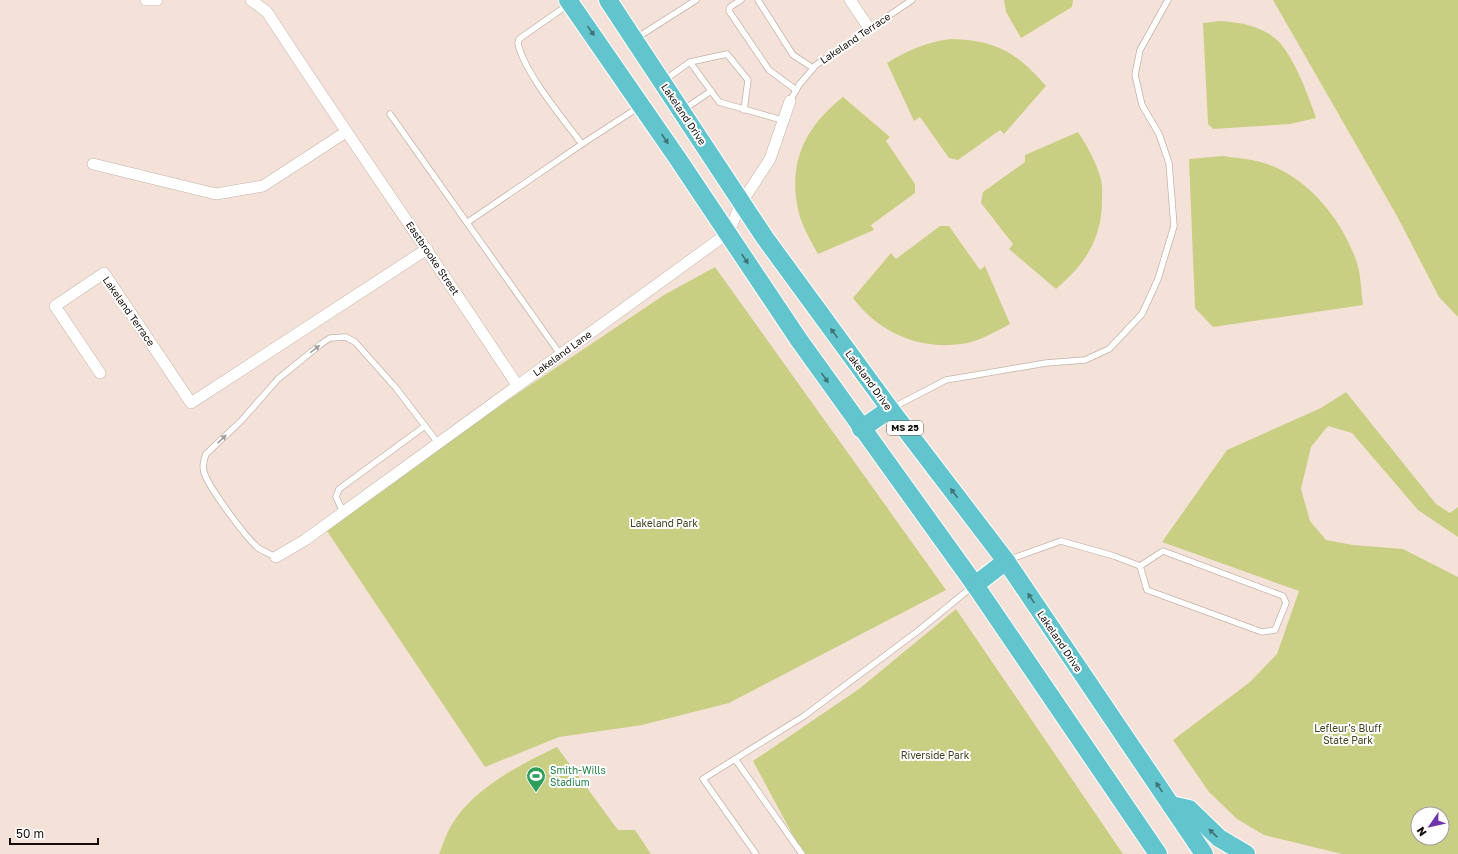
<svg xmlns="http://www.w3.org/2000/svg" width="1458" height="854" font-family="'Golos Text',sans-serif">
<rect width="100%" height="100%" fill="#f4e2d9"/>
<g fill="#c9cf82" fill-rule="evenodd">
<path d="M1004,0H1073L1072,7L1021,38L1006,12Z"/>
<path d="M1273,0H1458V317L1439,297L1397,216Z"/>
<path d="M1220,21C1240,22 1266,27 1280,43C1296,62 1308,95 1316,118L1290,124L1213,129L1208,124L1203,23Z"/>
<path d="M951,39C997,40 1017,53 1046,86L1004,134L1000,130L958,160L949,158L920,117L914,121L887,63C908,50 927,42 951,39Z"/>
<path d="M843,97L890,137L886,141L915,184V193L871,225L874,230L818,254C810,239 801,225 798,209C788,161 806,126 843,97Z"/>
<path d="M1078,132C1087,146 1095,160 1100,176C1103,184 1102,195 1102,203C1101,241 1084,265 1056,289L1009,249L1013,244L981,203L983,192L1025,162V155Z"/>
<path d="M1222,156C1237,158 1253,159 1267,164C1309,179 1341,219 1356,260C1361,273 1361,290 1363,305L1213,327L1195,308L1189,159Z"/>
<path d="M940,226H949L980,270L985,266L1010,324C995,332 978,342 961,344C919,350 878,332 853,298L891,253L896,259Z"/>
<path d="M715,267L946,590L729,703L642,725L559,737L485,767L327,531L496,408L664,295Z"/>
<path d="M1346,392L1436,504L1450,513L1458,507V537L1418,510L1352,433L1328,426L1311,447L1301,489L1310,521L1326,540L1353,545L1403,549L1458,577V854H1342L1264,835L1237,819L1209,792L1173,740L1250,682L1277,654L1299,591L1162,542L1227,450L1321,408ZM1418,814H1442V838H1418Z"/>
<path d="M956,609L1123,854H803L753,761L859,689Z"/>
<path d="M557,747L618,830H635L651,854H439C443,845 446,834 451,826C472,789 521,764 557,747Z"/>
</g>
<g fill="none" stroke-linecap="round" stroke-linejoin="round">
<defs>
<g id="service">
<path d="M741,0L730,7L729,11L769,70L796,90"/>
<path d="M758,0L793,55L813,68"/>
<path d="M569,4L519,39L518,43C523,71 564,120 582,144L639,107"/>
<path d="M635,39L696,0"/>
<path d="M690,62L727,54L748,80L744,110"/>
<path d="M663,81L690,62L719,102L782,120"/>
<path d="M790,101L799,85L816,65L912,0"/>
<path d="M683,110L711,91"/>
<path d="M390,114L560,354"/>
<path d="M468,222L582,144"/>
<path d="M892,408L946,380L1046,363L1085,360L1109,349L1142,314L1158,279L1174,226L1169,163L1159,134L1142,105L1135,75L1140,50L1168,0"/>
<path d="M343,512L336,497L339,489L425,426"/>
<path d="M276,557C270,554 262,551 257,547C245,536 208,487 204,472C202,466 204,460 206,454L241,421L278,379L321,344L330,338L346,337L355,342L396,388L438,443"/>
<path d="M1008,560L1061,541L1114,556L1140,566L1147,590L1262,632L1275,630L1286,603L1283,596L1163,551L1140,566"/>
<path d="M735,759L802,854"/>
<path d="M756,854L703,779L804,716L918,631L973,586"/>
</g>
<g id="minor">
<path d="M146,0H157"/>
<path d="M251,0L267,12C349,138 435,260 517,385"/>
<path d="M850,0L869,28"/>
<path d="M93,164L216,194L263,186L346,132"/>
<path d="M100,373L55,306L104,273L191,403L427,249"/>
<path d="M276,557L305,540L728,233L742,202L770,159L790,101"/>
</g>
<g id="trunk">
<path d="M568,0L678,159L799,340L975,585L1158,854"/>
<path d="M608,0L765,238L890,409L1006,561L1204,854"/>
<path d="M861,429L890,409"/>
<path d="M975,585L1006,561"/>
<path d="M1171,805L1189,809L1219,838L1246,854"/>
</g>
</defs>
<use href="#service" stroke="#c4b3aa" stroke-width="7"/>
<use href="#minor" stroke="#c4b3aa" stroke-width="12"/>
<use href="#trunk" stroke="#fff" stroke-width="20"/>
<use href="#service" stroke="#fff" stroke-width="5.5"/>
<use href="#minor" stroke="#fff" stroke-width="11"/>
<use href="#trunk" stroke="#62c4cc" stroke-width="18"/>
</g>
<defs><path id="oneway-solid" d="M-6-.8H1V-3.2L6.5 0L1 3.2V.8H-6Z"/></defs>
<g fill="#3f7275">
<use href="#oneway-solid" transform="translate(591 31) rotate(55)"/>
<use href="#oneway-solid" transform="translate(665 139) rotate(56)"/>
<use href="#oneway-solid" transform="translate(745 259) rotate(57)"/>
<use href="#oneway-solid" transform="translate(834 333) rotate(-126)"/>
<use href="#oneway-solid" transform="translate(825 378) rotate(55)"/>
<use href="#oneway-solid" transform="translate(954 493) rotate(-127)"/>
<use href="#oneway-solid" transform="translate(1031 598) rotate(-124)"/>
<use href="#oneway-solid" transform="translate(1159 787) rotate(-124)"/>
<use href="#oneway-solid" transform="translate(1213 833) rotate(-136)"/>
</g>
<g fill="#a19f9d">
<use href="#oneway-solid" transform="translate(315 349) rotate(-37)"/>
<use href="#oneway-solid" transform="translate(222 439) rotate(-43)"/>
</g>
<defs>
<symbol id="stadium-pin" viewBox="-11 -11 22 30"><path d="M0 17L-7.5 6A9.5 9.5 0 1 1 7.5 6Z" fill="#2e9e5b" stroke="#fff"/><path d="M0-5a6.5 5 0 1 0 0 10a6.5 5 0 1 0 0-10ZM-3.5-1.8h7v3.6h-7Z" fill="#fff"/></symbol>
</defs>
<g fill-rule="evenodd">
<use href="#stadium-pin" x="525" y="765" width="22" height="30"/>
</g>
<g text-anchor="middle" stroke-width="4" stroke-linejoin="round" paint-order="stroke">
<rect fill="#fff" stroke="#5a5654" stroke-width="1" x="887" y="421" width="36" height="14" rx="3"/>
<g font-size="9" font-weight="bold" fill="#140e0b">
<text x="905" y="431">MS 25</text>
</g>
<g font-size="10" fill="#140e0b" stroke="#fff">
<text transform="translate(855 38) rotate(-34)" y="4">Lakeland Terrace</text>
<text transform="translate(684 114) rotate(56)" y="4">Lakeland Drive</text>
<text transform="translate(433 258) rotate(56)" y="4">Eastbrooke Street</text>
<text transform="translate(129 311) rotate(55)" y="4">Lakeland Terrace</text>
<text transform="translate(562 353) rotate(-36)" y="4">Lakeland Lane</text>
<text transform="translate(869 380) rotate(54)" y="4">Lakeland Drive</text>
<text transform="translate(1060 641) rotate(56)" y="4">Lakeland Drive</text>
</g>
<g font-size="10" fill="#41431e" stroke="#fff">
<text x="664" y="527">Lakeland Park</text>
<text x="1348" y="732">Lefleur's Bluff<tspan x="1348" dy="12">State Park</tspan></text>
<text x="935" y="759">Riverside Park</text>
</g>
<g font-size="10" fill="#27864d" stroke="#fff" text-anchor="start">
<text x="550" y="774">Smith-Wills<tspan x="550" dy="12">Stadium</tspan></text>
</g>
</g>
<g transform="translate(1430 826) rotate(236)"><circle r="19" fill="#ffffff" stroke="#a19f9d"/>
<path d="M0-3L7 15L0 10L-7 15Z" fill="#6e33a9"/>
<text y="-6" font-size="11" font-weight="bold" text-anchor="middle" fill="#140e0b">N</text>
</g>
<path d="M10 838v6h88v-6" fill="none" stroke="#140e0b" stroke-width="2"/>
<text x="16" y="838" font-size="12" fill="#140e0b" stroke="#ffffff" stroke-width="3" paint-order="stroke">50 m</text>
</svg>
